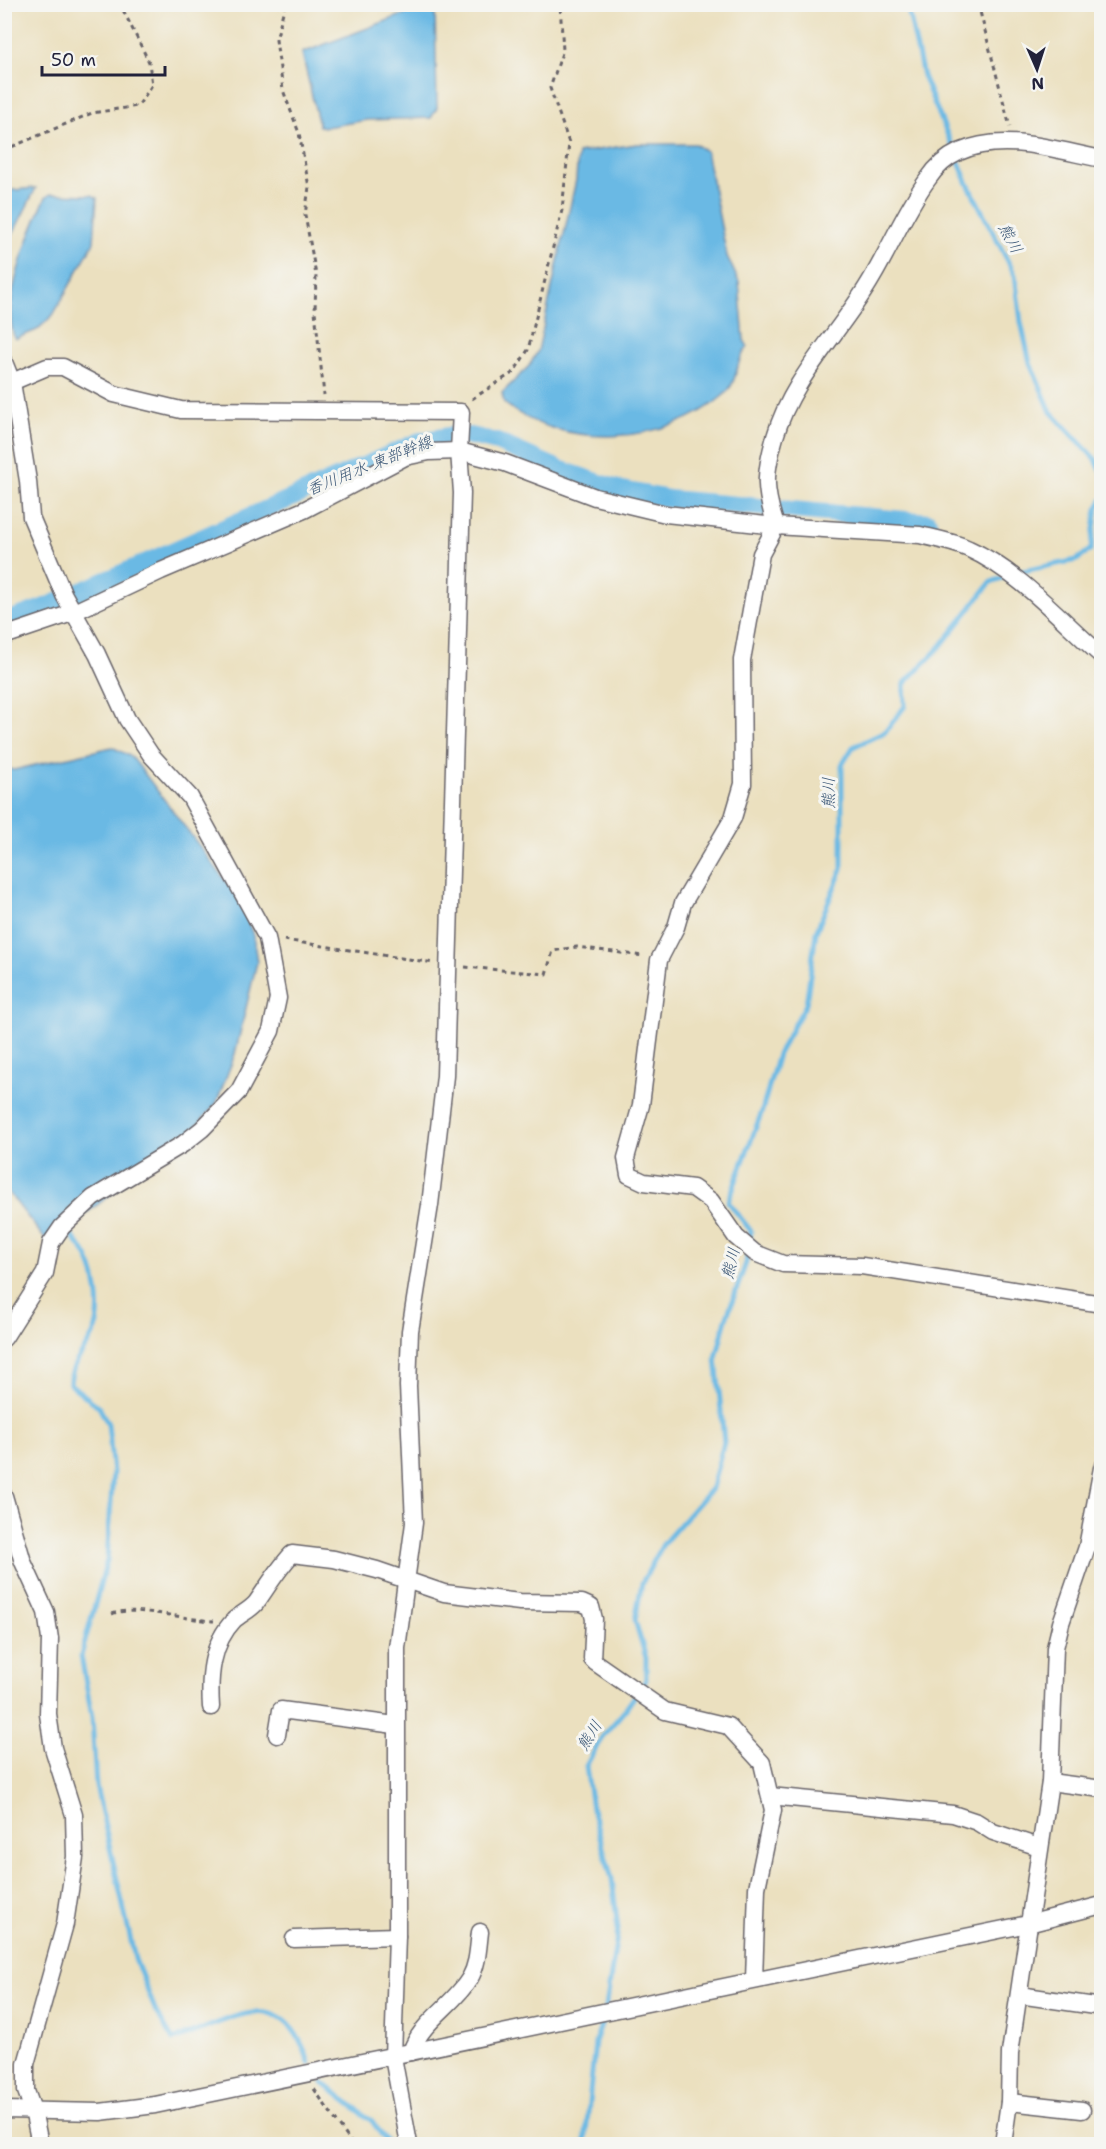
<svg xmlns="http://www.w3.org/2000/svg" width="1106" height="2149" font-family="'Shantell Sans','Klee One',sans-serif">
<rect width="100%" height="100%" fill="#f6f6f2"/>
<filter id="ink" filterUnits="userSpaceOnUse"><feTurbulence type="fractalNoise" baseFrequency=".0167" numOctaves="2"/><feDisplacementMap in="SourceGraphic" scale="12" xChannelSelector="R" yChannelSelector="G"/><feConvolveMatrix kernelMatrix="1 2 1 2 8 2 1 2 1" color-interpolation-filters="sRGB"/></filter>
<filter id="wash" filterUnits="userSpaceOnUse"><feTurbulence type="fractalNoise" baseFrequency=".008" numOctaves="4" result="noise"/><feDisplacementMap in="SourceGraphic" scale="24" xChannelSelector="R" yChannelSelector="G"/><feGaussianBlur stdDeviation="1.35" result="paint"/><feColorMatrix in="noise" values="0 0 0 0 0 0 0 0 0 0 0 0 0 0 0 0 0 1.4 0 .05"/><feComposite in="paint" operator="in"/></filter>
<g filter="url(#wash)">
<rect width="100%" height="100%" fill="#ebe0bf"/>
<g fill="#6ab9e4" stroke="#466e90" stroke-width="1.5">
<path d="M428,5L435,10L437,108L431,118L367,120L326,127L319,126L302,53Z"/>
<path d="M637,144H695L706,151L727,256L739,282L744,340L748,347C734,361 739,382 724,395C667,445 563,451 504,403L502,393L529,366L538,351L576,180L578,153Z"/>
<path d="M36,188L8,244L5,251V191Z"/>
<path d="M51,194L92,195L97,198L94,242L53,315L37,330L15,339C0,303 29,234 46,197Z"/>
<path d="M112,747L132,757L238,897L253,935L257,962L235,1054L216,1104L189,1134L48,1243L5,1188V768L14,770Z"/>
</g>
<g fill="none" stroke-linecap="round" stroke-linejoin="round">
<g stroke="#6ab9e4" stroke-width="5">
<path d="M907,4L923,76L968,184L1015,275L1021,322L1030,363L1051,412L1096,460L1102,473"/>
<path d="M66,1229C72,1236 78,1243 84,1251C97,1271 104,1313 93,1335C83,1353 71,1364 70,1384L99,1407L108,1424L113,1472L107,1560L81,1656L92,1717L96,1786L135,1959L156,2012L173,2040C232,2021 283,1979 309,2063"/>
<path d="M606,2007L618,1929L612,1879L592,1809L586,1766L602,1737L625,1710L646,1680V1658L635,1620L642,1583L663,1544L712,1488L724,1442L716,1358L726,1319L746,1263L751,1231L728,1202L762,1111L778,1054L806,1004L816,932L842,869V765L853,747L885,732L905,706L904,684L940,647L991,582L1023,571L1077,560L1091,549L1097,509L1102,500"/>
<path d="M323,2083L372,2121L388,2144"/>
<path d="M585,2144L595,2042L604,2016"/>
</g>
<path stroke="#6ab9e4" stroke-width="18" d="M4,622L48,606L420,441L448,436H471L497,442L559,469L618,489L669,499L929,522"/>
</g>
</g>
<g filter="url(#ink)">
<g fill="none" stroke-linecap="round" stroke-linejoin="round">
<defs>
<g id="street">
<path d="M1102,159C1055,150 1003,132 959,152C946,158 936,167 928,179C906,209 891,246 872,278C841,332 792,377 775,437C764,475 764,489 776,526L761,554L742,660L743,784L733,818L683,903L676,927L659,960L641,1105L626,1158L629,1175L644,1182L693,1188L711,1201L736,1237L755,1253L783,1264L862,1266L1102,1304"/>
<path d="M4,362L12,382L28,481L31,517L64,595L97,654L127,719L151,755L190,797L267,938L278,998L271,1031L239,1091L202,1129L183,1144L93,1198L62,1227L51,1243L45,1273L4,1338"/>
<path d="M12,382L47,367H63L114,394L181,410L461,412L459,451L462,493L445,1076L430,1205L410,1331L408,1386L414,1523L397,1648V1936L393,2057L409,2144"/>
<path d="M4,636L72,613L161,571L304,510L405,457L429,452L459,451L505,463L595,497L666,514L776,526L920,535C937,539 954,542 969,549C1017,570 1062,621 1102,656"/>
<path d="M4,1496L23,1562L46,1612L50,1639L48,1714L53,1748L74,1815L75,1857L65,1924L26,2064V2091L33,2110L40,2144"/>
<path d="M211,1707C209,1677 211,1644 234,1620C241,1614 250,1610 256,1603C268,1586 278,1569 292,1554L334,1559L377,1570L444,1593L520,1602L582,1603L591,1607L594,1619L592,1659L596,1663L665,1711L728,1726L762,1763L773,1810L757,1888L754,1980"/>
<path d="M277,1735L281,1710L395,1725"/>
<path d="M1050,1782L1102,1789"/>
<path d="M770,1796L953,1814L977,1822L993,1832L1039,1847"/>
<path d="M294,1939L397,1936"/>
<path d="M1019,1995L1102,2007"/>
<path d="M411,2052C422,2020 453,2006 470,1978C478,1964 478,1948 480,1932"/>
<path d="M1009,2102L1082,2110"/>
<path d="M4,2110L100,2112L155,2105L1028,1924L1102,1905"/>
<path d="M1003,2144L1009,2102L1010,2053L1050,1782L1055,1648L1061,1623L1087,1547L1102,1468"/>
</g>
</defs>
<use href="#street" stroke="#686469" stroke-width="19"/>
<g stroke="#686469" stroke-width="3" stroke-dasharray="4.5 4.5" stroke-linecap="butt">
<path d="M285,4L276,40L283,90L299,133L309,187L305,215L316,275L315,311L324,395"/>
<path d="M978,4L1010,127"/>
<path d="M4,150L92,113L138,106L152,85L149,62L120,4"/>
<path d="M472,399L514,372L528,350L562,210L569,143L550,88L563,50L560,4"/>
<path d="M284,940L434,963"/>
<path d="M465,967L546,974L553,951L577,947L643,956"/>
<path d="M112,1614C133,1605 187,1620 214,1621"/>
<path d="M314,2089L352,2144"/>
</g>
<use href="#street" stroke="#fff" stroke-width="16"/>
</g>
</g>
<g text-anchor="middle" stroke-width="6" stroke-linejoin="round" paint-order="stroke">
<g font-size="16" font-style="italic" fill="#3b5776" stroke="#f6f6f2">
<text transform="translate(1011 238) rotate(62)" y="6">熊川</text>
<text transform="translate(369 465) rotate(-22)" y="6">香川用水 東部幹線</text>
<text transform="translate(828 793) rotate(-90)" y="6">熊川</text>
<text transform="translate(730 1263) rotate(-76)" y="6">熊川</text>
<text transform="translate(589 1735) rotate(-58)" y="6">熊川</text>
</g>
</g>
<rect width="1106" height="2149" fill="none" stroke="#f6f6f2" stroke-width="24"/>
<g transform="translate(1037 69) rotate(177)" stroke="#f6f6f2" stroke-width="4.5" paint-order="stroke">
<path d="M0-4.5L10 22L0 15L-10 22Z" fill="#22223b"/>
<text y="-9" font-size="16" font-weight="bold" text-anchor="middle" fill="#22223b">N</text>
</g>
<path d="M42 66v9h123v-9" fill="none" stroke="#22223b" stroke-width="3"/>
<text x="51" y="66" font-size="18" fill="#22223b" stroke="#f6f6f2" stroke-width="4.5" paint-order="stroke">50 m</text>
</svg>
